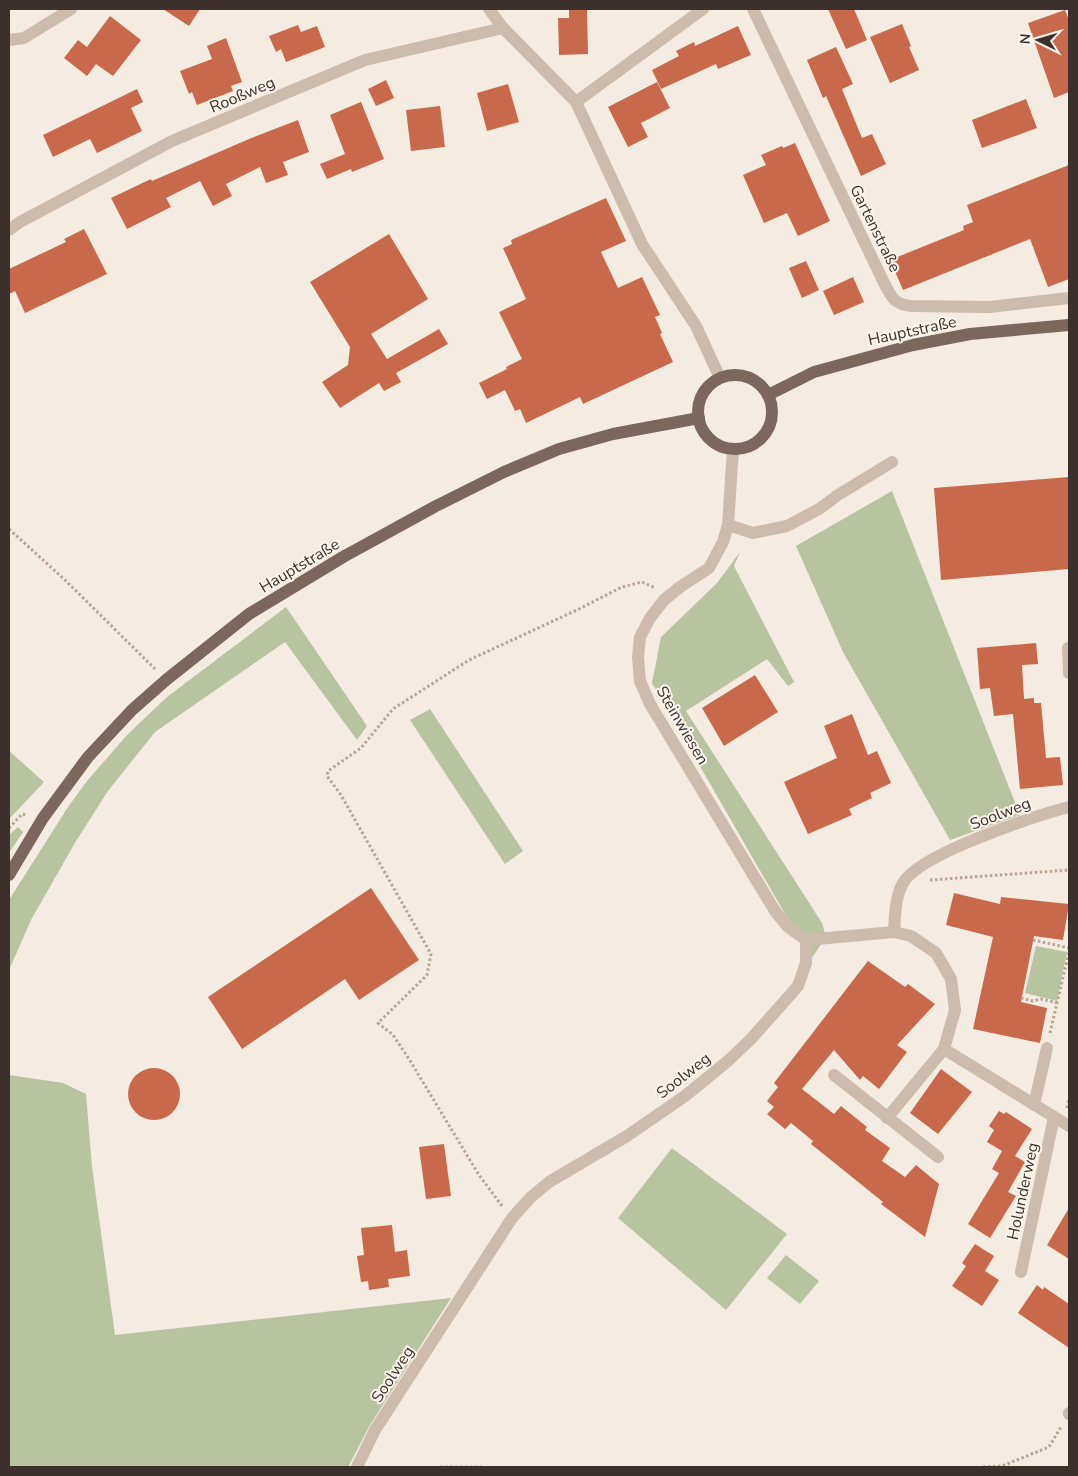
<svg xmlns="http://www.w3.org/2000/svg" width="1078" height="1476" font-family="'Nunito Sans',sans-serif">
<rect width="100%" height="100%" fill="#f4ebe1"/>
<g fill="#b8c4a0">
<path d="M892,491L1020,815L950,840L843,652L796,546Z"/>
<path d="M740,552L734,566L794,682L788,686L767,659L686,711L822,923L826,937L811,959L652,683L661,637L717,583Z"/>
<path d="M286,607L367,726L357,740L285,642L155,732L108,791L76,841L31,920L9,970V900L68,807L87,781L127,735L167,697Z"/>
<path d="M430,709L523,851L505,864L410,720Z"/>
<path d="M9,751L44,782L9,819Z"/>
<path d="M18,827L23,832L9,853V835Z"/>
<path d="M1036,946L1067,952L1057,1001L1025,993Z"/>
<path d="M9,1075L63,1083L86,1094L92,1167L115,1335L451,1298L370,1425L348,1467H9Z"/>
<path d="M672,1148L787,1234L726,1310L618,1218Z"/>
<path d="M786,1255L819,1281L800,1304L767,1278Z"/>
</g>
<g fill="#c8694b">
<path d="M163,9H200L189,26Z"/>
<path d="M569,9H587L588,54L559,55L558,18H569Z"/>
<path d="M828,9H854L867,40L846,49Z"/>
<path d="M1065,10L1069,20V92L1054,98L1028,23Z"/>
<path d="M110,16L141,40L113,76L96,64L87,76L64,58L78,40L87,47Z"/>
<path d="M902,24L911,46L909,47L919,70L890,83L870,37Z"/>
<path d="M298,25L301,32L317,26L325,47L286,62L281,49L276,52L269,36Z"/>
<path d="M738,26L751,55L718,69L716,64L661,89L652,70L679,56L676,51L694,42L695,46Z"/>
<path d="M226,38L242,82L231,86L233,91L197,105L192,92L189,94L180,71L212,59L207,46Z"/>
<path d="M836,47L853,84L842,89L862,138L872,134L886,164L861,176L826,96L823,98L807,60Z"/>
<path d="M386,80L394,98L376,106L368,89Z"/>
<path d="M657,82L670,108L641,123L648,137L628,147L608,107Z"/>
<path d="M508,84L519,122L487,131L477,93Z"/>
<path d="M137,89L143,102L131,108L142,131L97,153L90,139L53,157L43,135Z"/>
<path d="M1026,99L1037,128L982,148L972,120Z"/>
<path d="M361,102L384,159L352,172L351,169L327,179L320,164L345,154L330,115Z"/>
<path d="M440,106L445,147L411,151L406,110Z"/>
<path d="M298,120L309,152L283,162L288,175L266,183L260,167L226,184L232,196L213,206L200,181L166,198L171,207L127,229L111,198L151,179L152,181L249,139Z"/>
<path d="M795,143L830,221L798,236L787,213L764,223L743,175L766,165L761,155L782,146L783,148Z"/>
<path d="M1069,165V279L1048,287L1030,239L903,290L890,260L964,230L963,226L973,222L967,205Z"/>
<path d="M606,198L626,241L601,252L618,288L642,277L660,315L655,317L662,333L660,334L673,362L583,404L580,397L526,423L520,409L515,411L505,390L487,399L479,383L507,369L506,367L522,359L499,312L526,299L503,248L512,244L511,240Z"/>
<path d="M84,229L107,274L25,313L15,291L9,294V269L66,242L64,239Z"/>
<path d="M389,234L428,299L371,334L387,359L439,329L448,344L396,373L401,382L384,391L379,383L340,408L322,382L348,365L350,347L310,282Z"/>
<path d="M806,261L819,290L802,298L789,268Z"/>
<path d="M853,277L864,302L834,315L823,291Z"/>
<path d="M1069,477V569L941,580L934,488Z"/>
<path d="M1036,643L1038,664L1022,665L1024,699L1034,698V703H1041L1046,758L1060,757L1063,785L1020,789L1013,714L994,716L990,688L980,689L977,648Z"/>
<path d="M755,675L778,712L724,746L702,708Z"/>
<path d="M852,714L868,755L877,751L891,783L870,793L872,798L849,809L852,815L808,834L784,782L837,758L824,726Z"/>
<path d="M371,888L419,960L359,1000L345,979L242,1049L208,997Z"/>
<path d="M954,893L1000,904L1001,897L1069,904L1063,940L1034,936L1021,1002L1047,1008L1040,1043L973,1029L993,937L946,925Z"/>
<path d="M868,961L905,987L908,984L935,1004L897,1045L907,1052L879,1089L863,1076L860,1080L834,1050L802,1089L834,1114L841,1106L867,1127L865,1130L890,1148L882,1161L905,1177L916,1165L939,1184L925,1237L881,1204L883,1202L811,1144L813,1141L791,1123L785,1129L767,1114L774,1107L767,1101L778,1087L774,1083Z"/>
<circle cx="154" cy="1094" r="26"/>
<path d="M941,1069L972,1092L938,1134L910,1113Z"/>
<path d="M999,1111L1004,1114L1006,1112L1032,1129L1015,1156L1025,1162L1008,1192L1016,1196L990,1238L968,1224L999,1173L992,1169L1002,1151L987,1142L994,1130L989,1126Z"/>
<path d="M444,1144L451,1196L426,1199L419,1147Z"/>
<path d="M1069,1208V1259L1047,1245Z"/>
<path d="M392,1225L395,1252L407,1250L410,1276L388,1279L389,1287L369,1290L368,1281L361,1282L357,1256L364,1255L361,1228Z"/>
<path d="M975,1244L994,1256L985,1271L999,1280L982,1306L952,1286L966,1266L962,1263Z"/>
<path d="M1037,1285L1043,1290L1044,1287L1069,1304V1348L1018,1313Z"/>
</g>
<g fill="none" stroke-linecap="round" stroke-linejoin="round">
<g stroke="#b9a596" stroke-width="3" stroke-dasharray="2.5 2.5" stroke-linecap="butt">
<path d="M9,529L65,580L155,669"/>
<path d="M9,828L22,814L27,815"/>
<path d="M930,880L1069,870"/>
<path d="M1033,940L1069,948"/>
<path d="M1021,998L1033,1001L1041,999L1058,1003"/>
<path d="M1050,1033L1069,952"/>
<path d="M1067,1108L1069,1099"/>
<path d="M502,1206L479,1175L409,1059L393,1035L378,1023L427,975L431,954L341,795L327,776L328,771L361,748L393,709L469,660L577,610L622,587L642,582L656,588"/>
<path d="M440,1467H482"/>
<path d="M983,1467L1002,1466L1049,1447L1061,1427"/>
</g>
<g stroke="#cdbbac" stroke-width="12">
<path d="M489,9L503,28L576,102L642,244L696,326L720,378"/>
<path d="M753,9L884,283C892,297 893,304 911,306L990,307L1069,298"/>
<path d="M9,40L24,38L71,9"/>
<path d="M576,102L703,9"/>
<path d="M9,230L20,222L172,141L365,60L503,28"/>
<path d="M733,449L728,525L723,542L709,568L680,587L664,600L650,618L640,637L638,657L640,681L650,704L775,911L788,927L806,940"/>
<path d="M728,525L753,533L787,526L819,509L838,495L892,462"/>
<path d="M1068,648L1069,673"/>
<path d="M894,932L911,936L936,953L951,979L955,1010L944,1049L1069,1126"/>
<path d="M834,1075L938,1157"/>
<path d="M1034,1105L1047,1048"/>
<path d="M887,1118L944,1049"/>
<path d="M1021,1272L1054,1117"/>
<path d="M1069,1414V1413"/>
<path d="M357,1467L375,1430L512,1218L531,1197L549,1182L627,1136L685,1096L729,1060L751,1039L798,986L806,963V940L894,932C895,916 895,897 903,883C919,854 1035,816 1069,807"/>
</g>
<g stroke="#7d675c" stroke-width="12">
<circle cx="735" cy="412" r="37"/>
<path d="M768,395L814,372L913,345L970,334L1069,325"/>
<path d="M9,875L43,818L88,757L132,710L166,680L249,614L343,557L436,506L504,472L559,449L613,434L699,418"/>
</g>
</g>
<g text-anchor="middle" stroke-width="4" stroke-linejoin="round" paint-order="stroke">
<g font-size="16" fill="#3b302b" stroke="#fbf5ee">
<text transform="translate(242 94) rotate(-23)" y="6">Rooßweg</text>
<text transform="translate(876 228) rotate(64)" y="6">Gartenstraße</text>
<text transform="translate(912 330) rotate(-12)" y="6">Hauptstraße</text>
<text transform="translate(299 565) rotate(-31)" y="6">Hauptstraße</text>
<text transform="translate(683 725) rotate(60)" y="6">Steinwiesen</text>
<text transform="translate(1000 813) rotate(-21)" y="6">Soolweg</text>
<text transform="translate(683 1075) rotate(-38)" y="6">Soolweg</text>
<text transform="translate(1022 1191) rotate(-78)" y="6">Holunderweg</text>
<text transform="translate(392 1374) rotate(-57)" y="6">Soolweg</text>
</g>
</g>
<rect width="1078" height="1476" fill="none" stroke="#3b302b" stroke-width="20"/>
<g transform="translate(1038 40) rotate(275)" stroke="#fbf5ee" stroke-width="4" paint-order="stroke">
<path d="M0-4L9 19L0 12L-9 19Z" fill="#3b302b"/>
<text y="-8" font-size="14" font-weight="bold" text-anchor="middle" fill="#3b302b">N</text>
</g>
</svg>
